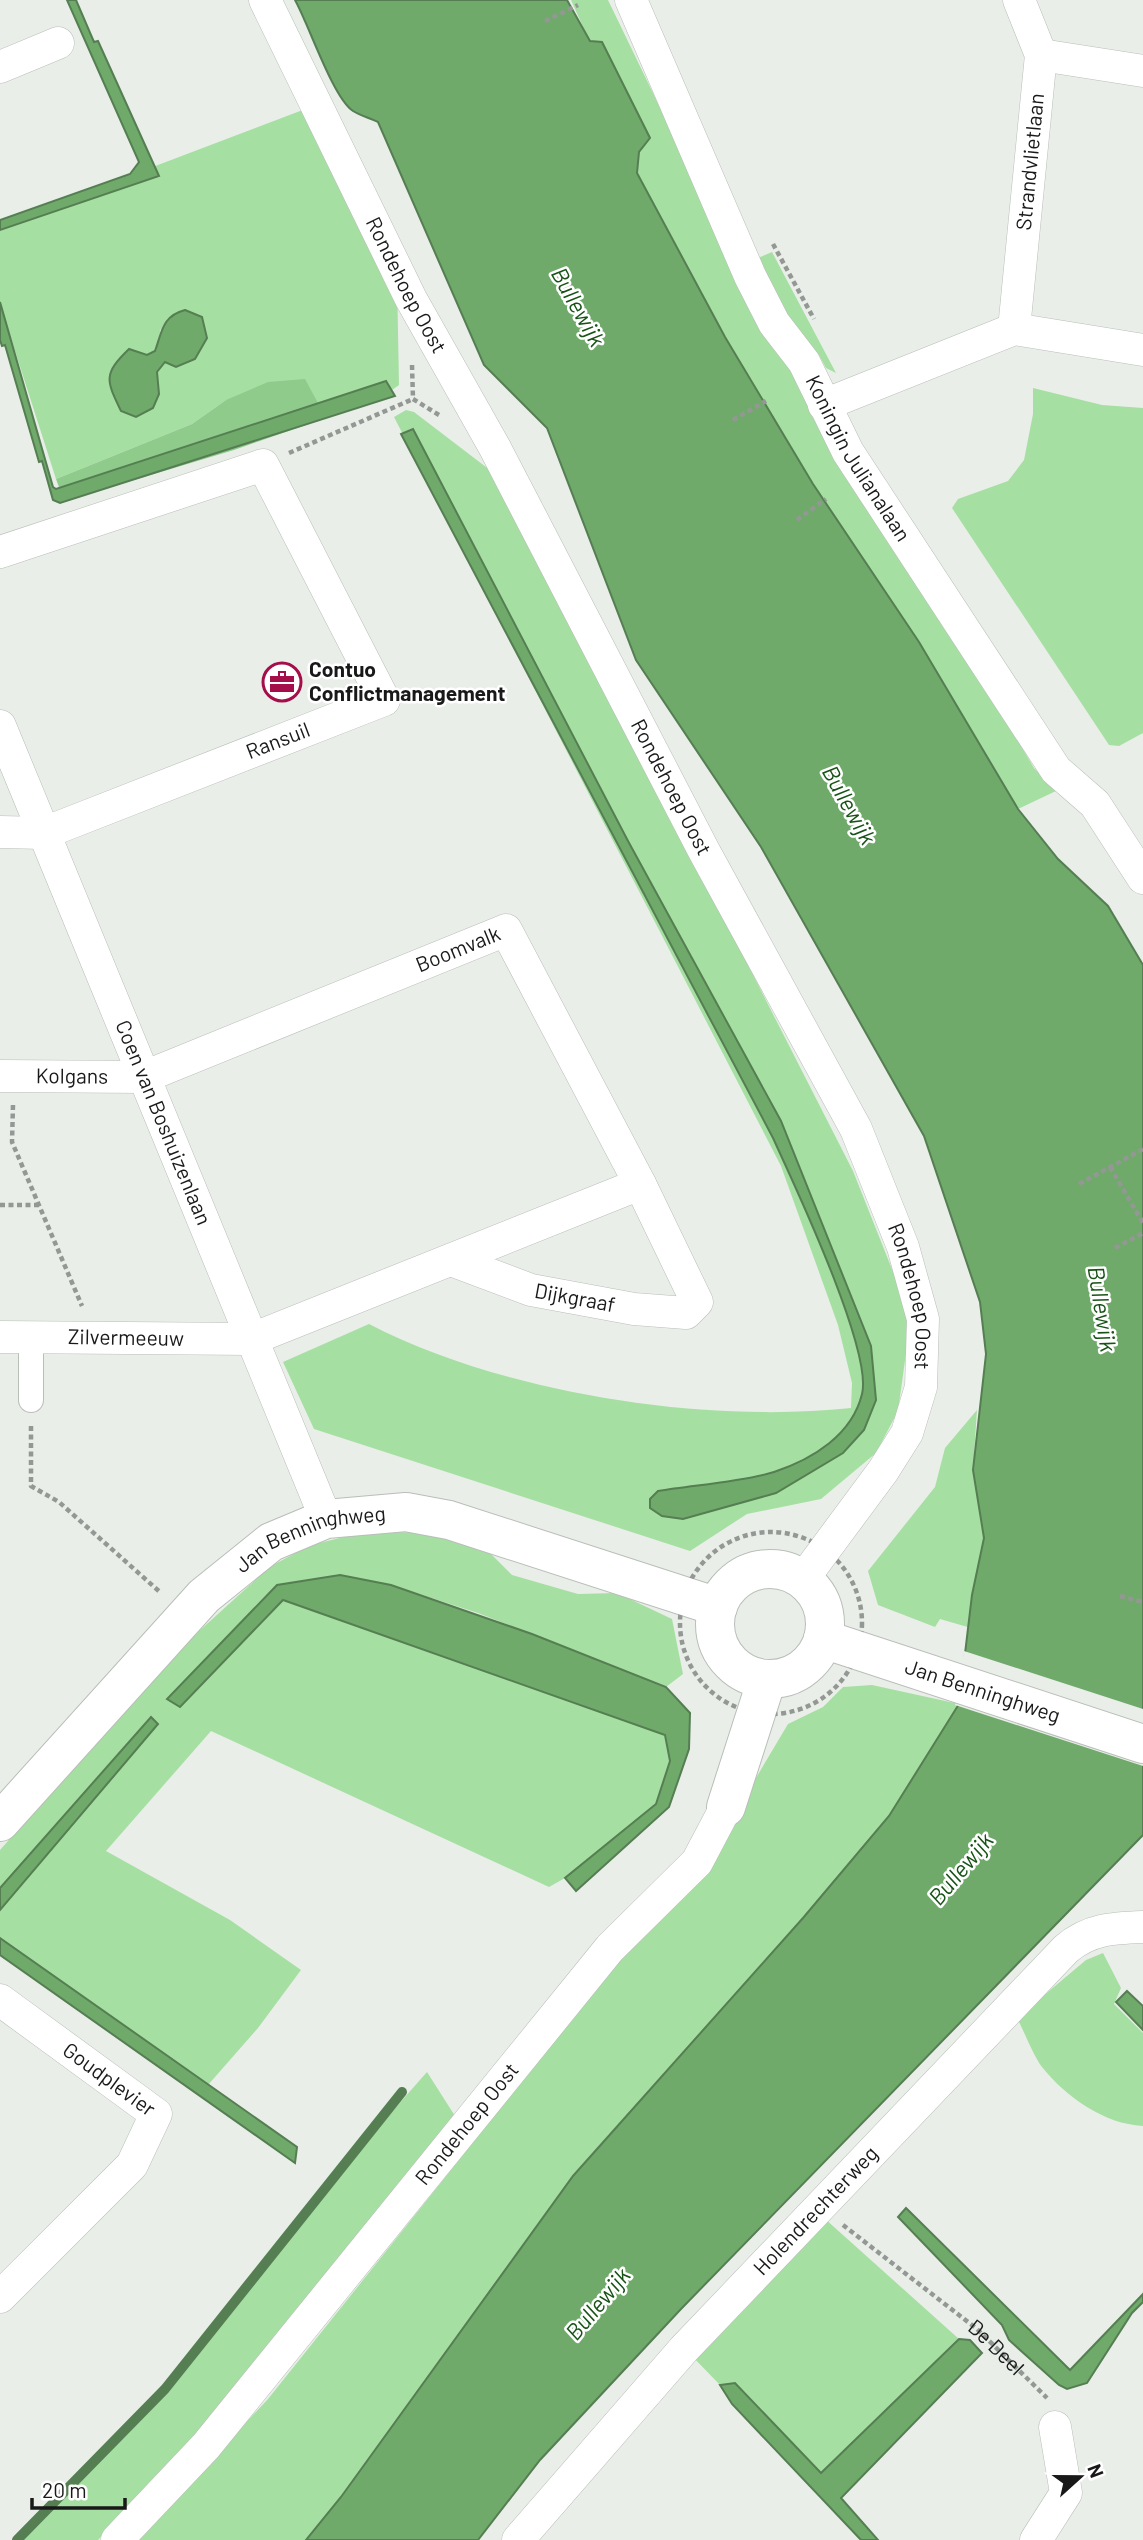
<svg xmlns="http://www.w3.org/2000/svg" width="1143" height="2540" font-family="Barlow,sans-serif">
<rect width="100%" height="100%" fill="#e9eee9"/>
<g fill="#a6dfa2" fill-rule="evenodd">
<path d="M571,0H608L738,269L1034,768L1056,791L1018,809L919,642L812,484L725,337L637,172L639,152Z"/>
<path d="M308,108L397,279L399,385L378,400L326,418L226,400L192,424L56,479L0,304V225ZM161,328L165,362L157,372L159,394L147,355L156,351Z"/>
<path d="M772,252L836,373L826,368L819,355L785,320L758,258Z"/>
<path d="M1033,388L1102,405L1143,408V733L1119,746L1109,745L952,508L958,499L1008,481L1024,460L1033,414Z"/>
<path d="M406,410L414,412L499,477L853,1171L911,1317L898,1411L876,1453L821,1499L747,1514L690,1551L314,1429L283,1362L369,1324C502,1393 703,1424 851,1408L852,1383L838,1325L781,1166L394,417Z"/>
<path d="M977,1410L973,1470L984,1538L972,1595L971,1628L940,1619L935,1627L878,1605L868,1571L935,1487L945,1448Z"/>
<path d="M394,1532L436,1533L487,1550L512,1575L578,1594L617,1593L672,1619L683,1674L666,1687L478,1613L391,1585L340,1575L277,1586L181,1706L282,1600L665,1734L670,1761L656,1804L565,1878L549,1887L211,1731L106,1851L230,1920L301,1970L258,2028L208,2085L0,1938V1910L158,1724L150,1717L0,1888V1850L166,1661L271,1566L311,1545L348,1536Z"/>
<path d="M872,1685L959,1704L889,1816L803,1918L573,2176L341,2497L306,2540H136L268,2399L622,1956L713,1866L747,1793L788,1724L823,1707L843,1687Z"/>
<path d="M1103,1953L1121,1988L1114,2004L1143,2033V2126C1104,2124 1066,2097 1042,2067C1032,2053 1025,2033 1017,2018L1086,1960Z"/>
<path d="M427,2072L455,2116L198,2433L98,2540H21L166,2388L330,2182Z"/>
<path d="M824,2218L959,2339L821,2473L735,2383L720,2385L690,2354Z"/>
</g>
<path fill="#8fcb8b" d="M305,379L326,418L234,450L64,501L56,479L192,424L226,400L268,382Z"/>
<g fill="#6faa6b" stroke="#557e52" stroke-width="2">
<path d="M67,0H76L94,42L98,41L159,176L0,230V220L130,174L139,162Z"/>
<path d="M295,0H567L590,41L602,42L650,138L639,152L637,173L725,337L813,484L919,642L1018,809L1058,859L1108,906L1143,965V1835L681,2309L540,2460L478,2540H306L341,2497L573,2176L803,1918L889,1816L959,1704L972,1595L984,1538L973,1470L986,1354L980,1302L924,1136L761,847L636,660L547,428L484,365L378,122C370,118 361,116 353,111C333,98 309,25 295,0Z"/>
<path d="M0,302L53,487L56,489L386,381L395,396L60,503L53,500L42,461L39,462L5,345L2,346L0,340Z"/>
<path d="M185,310L202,317L207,338L195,359L176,367L165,362L157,372L159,394L153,408L136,417L121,411C106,380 103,374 129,349L147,355L155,351C162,332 162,316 185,310Z"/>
<path d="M413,429L628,841L781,1121L871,1346L876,1400L864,1430L843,1453L776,1493L683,1519L662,1516L650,1508V1499L658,1491C693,1485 742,1482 774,1472C813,1459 852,1435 862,1394C873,1351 794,1184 773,1138L401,434Z"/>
<path d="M340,1575L391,1585L532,1634L666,1687L690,1713L689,1749L669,1807L576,1891L565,1878L656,1804L670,1761L665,1735L283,1600L180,1707L167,1699L277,1585Z"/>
<path d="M151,1717L158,1724L0,1910V1888Z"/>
<path d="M0,1938L297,2147L295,2163L0,1955Z"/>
<path d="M1127,1991L1143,2006V2030L1116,2002Z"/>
<path d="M906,2208L1070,2370L1143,2294V2302L1132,2313L1087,2383L1067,2389L1059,2385L1009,2340L1002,2325L898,2217Z"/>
<path d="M959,2339L970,2340L982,2353L841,2498L878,2540H861L732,2404L720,2385L735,2383L821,2473Z"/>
</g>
<path fill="#e9eee9" d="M964,1651L1143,1709V1766L955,1705Z"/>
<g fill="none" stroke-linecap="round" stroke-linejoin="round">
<path stroke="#557e52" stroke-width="10" d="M17,2540L165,2389L402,2092"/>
<defs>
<path id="pedestrian" d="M31,1400V1337"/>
<g id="minor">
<path id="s2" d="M265,0L411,299L495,448L704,851L856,1129L903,1247L923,1319L921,1387L907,1433L883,1471L803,1579"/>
<path id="s3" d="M631,0L750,276L774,323L804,362L848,452L1056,770L1095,804L1143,878"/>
<path d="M1041,55L1143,71"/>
<path d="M0,67L58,43"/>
<path id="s4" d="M1014,329L1041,55L1019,0"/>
<path d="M824,405L1014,329L1143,350"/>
<path d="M0,552L263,465L384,700L44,833L0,832"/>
<path id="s5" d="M0,726L326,1519"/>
<path id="s6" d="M0,1076L144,1077L506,930L640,1184L252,1339L0,1337"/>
<path id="s7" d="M451,1260L531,1290L634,1309L686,1313L697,1302L640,1184"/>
<path id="s8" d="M0,2000L156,2114L132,2165L0,2297"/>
<path id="s9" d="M117,2540L206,2446L610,1948L697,1862L726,1807"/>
<path id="s10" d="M518,2540L684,2349L1066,1949C1089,1929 1113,1928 1143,1927"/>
<path d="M1036,2540L1066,2493L1055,2427"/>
</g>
<g id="tertiary">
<circle cx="770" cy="1624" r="55"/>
<path id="s11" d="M823,1639L1143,1744"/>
<path d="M726,1807L767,1679"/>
<path id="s12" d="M0,1822L204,1596L271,1542L326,1519L406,1512L449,1520L718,1607"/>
</g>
</defs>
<use href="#pedestrian" stroke="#b9beb9" stroke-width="26"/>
<use href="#minor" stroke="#b9beb9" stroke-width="33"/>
<use href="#tertiary" stroke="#b9beb9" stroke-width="40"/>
<g stroke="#949894" stroke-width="4.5" stroke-dasharray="5 3.5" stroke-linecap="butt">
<path d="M545,21L578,5"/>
<path d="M773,244L814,319"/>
<path d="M412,365L413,399"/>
<path d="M413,399L439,415"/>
<path d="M733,420L766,401"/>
<path d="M289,453L413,399"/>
<path d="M797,520L826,499"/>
<path d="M13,1105L12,1142L82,1306"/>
<path d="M1110,1167L1143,1223"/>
<path d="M1079,1184L1143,1149"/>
<path d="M0,1205H39"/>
<path d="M1115,1248L1143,1233"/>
<path d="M31,1426V1486L59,1502L161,1593"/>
<circle cx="771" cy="1623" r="91"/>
<path d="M1120,1596L1143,1602"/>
<path id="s1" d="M843,2225L977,2329L1047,2398"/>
</g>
<use href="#pedestrian" stroke="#fff" stroke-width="24"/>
<use href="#minor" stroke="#fff" stroke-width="32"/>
<use href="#tertiary" stroke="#fff" stroke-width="38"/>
</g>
<defs>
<symbol id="office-ring" viewBox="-11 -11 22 22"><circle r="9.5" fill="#fff" stroke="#a40e4b" stroke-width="1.5"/><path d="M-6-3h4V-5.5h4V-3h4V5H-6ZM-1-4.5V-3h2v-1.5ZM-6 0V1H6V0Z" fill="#a40e4b"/></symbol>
</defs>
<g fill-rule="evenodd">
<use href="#office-ring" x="260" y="660" width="44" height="44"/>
</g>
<g text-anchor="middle" stroke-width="5" stroke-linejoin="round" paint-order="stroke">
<g font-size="21" fill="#181918" stroke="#fff">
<text dy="7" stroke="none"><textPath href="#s4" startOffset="168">Strandvlietlaan</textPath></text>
<text dy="7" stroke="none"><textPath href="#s2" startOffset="318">Rondehoep Oost</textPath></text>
<text dy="7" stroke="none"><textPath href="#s3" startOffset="513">Koningin Julianalaan</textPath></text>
<text transform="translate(278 741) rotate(-21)" y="7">Ransuil</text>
<text dy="7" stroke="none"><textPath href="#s2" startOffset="886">Rondehoep Oost</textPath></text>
<text dy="7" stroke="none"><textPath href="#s6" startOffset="483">Boomvalk</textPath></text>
<text dy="7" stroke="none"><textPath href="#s6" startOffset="72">Kolgans</textPath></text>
<text dy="7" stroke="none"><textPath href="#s5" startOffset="429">Coen van Boshuizenlaan</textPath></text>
<text dy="7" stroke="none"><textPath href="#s7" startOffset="130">Dijkgraaf</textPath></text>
<text dy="7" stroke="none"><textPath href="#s2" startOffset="1452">Rondehoep Oost</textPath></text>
<text transform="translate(126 1338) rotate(1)" y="7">Zilvermeeuw</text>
<text dy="7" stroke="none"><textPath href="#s12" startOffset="429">Jan Benninghweg</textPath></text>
<text dy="7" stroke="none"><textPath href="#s11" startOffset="168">Jan Benninghweg</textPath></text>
<text dy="7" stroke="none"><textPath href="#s8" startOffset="135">Goudplevier</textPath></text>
<text dy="7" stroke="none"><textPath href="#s9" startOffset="544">Rondehoep Oost</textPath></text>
<text dy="7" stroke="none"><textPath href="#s10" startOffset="444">Holendrechterweg</textPath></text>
<text dy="7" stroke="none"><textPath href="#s1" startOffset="196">De Deel</textPath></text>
</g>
<g font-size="21" font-weight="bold" fill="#181918" stroke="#fff" text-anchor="start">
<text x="309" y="677">Contuo<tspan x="309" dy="24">Conflictmanagement</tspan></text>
</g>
<g font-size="23" font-style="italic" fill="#175316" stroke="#fff">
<text transform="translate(578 307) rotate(61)" y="8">Bullewijk</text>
<text transform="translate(849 805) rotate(61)" y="8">Bullewijk</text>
<text transform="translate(1102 1309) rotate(81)" y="8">Bullewijk</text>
<text transform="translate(961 1869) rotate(-50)" y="8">Bullewijk</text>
<text transform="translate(598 2304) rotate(-50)" y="8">Bullewijk</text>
</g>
</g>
<g transform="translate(1080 2477) rotate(69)" stroke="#ffffff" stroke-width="5" paint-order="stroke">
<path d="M0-5L12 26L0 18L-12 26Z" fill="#181918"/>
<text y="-10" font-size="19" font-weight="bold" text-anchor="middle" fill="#181918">N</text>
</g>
<path d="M32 2498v10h93v-10" fill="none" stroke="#181918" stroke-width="3.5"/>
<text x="42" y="2498" font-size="21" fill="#181918" stroke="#ffffff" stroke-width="5" paint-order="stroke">20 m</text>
</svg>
